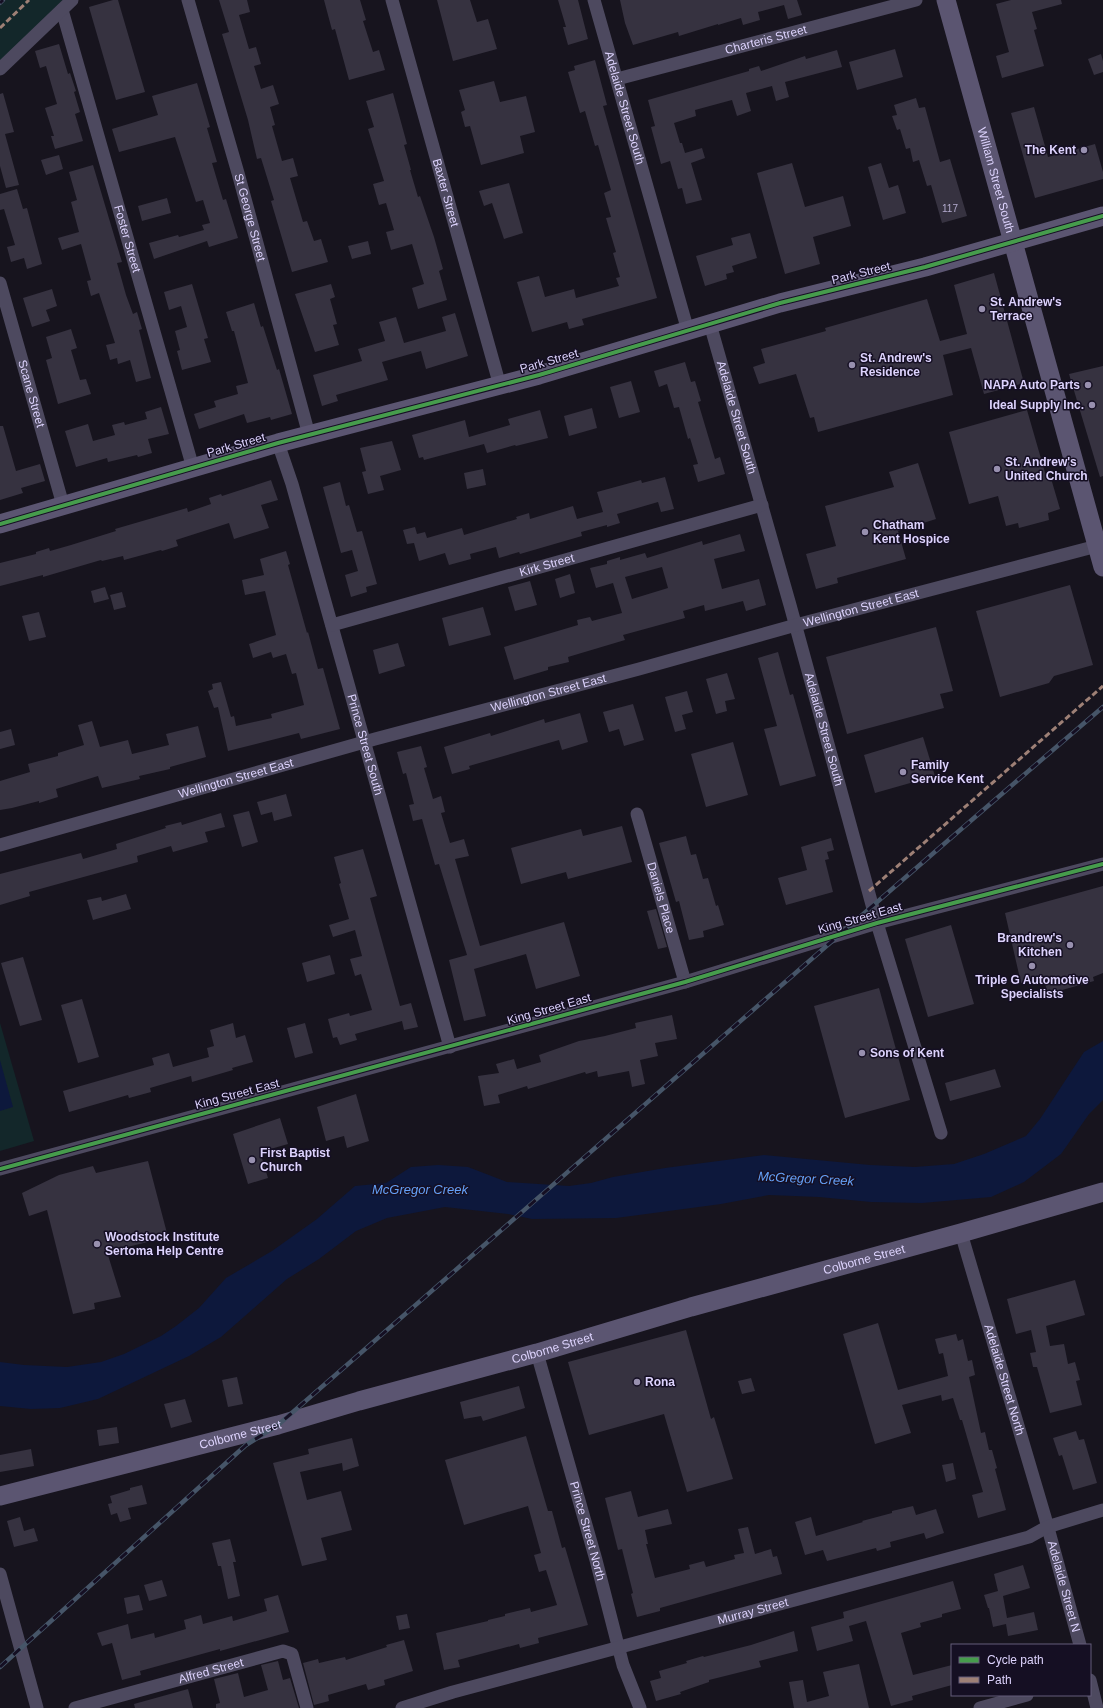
<svg xmlns="http://www.w3.org/2000/svg" width="1103" height="1708" font-family="Arial,sans-serif">
<rect width="100%" height="100%" fill="#17141e"/>
<g fill="#13272a">
<path d="M6,0H63L0,62V6Z"/>
<path d="M0,1023L34,1141L0,1151Z"/>
</g>
<g fill="#0d183c">
<path d="M1103,1041V1100L1089,1114L1061,1154L1024,1182L991,1197L922,1203L871,1202L819,1197L769,1195L721,1204L616,1218L532,1219L508,1214L445,1207L387,1218L356,1231L319,1259L287,1279L221,1337L189,1356L98,1399L60,1408L31,1409L0,1406V1362L24,1365L67,1367L101,1362L124,1354L161,1336L176,1326L199,1308L226,1278L272,1251L317,1219L355,1186L386,1183L411,1167L438,1165L468,1167L507,1182L569,1186L591,1183L613,1177L665,1168L764,1155L870,1165L915,1167L954,1164L984,1154L1026,1136L1040,1119L1084,1052Z"/>
<path d="M0,1060L13,1107L0,1111Z"/>
</g>
<g fill="#363240" fill-rule="evenodd">
<path d="M113,0H118L145,92L116,100L89,7Z"/>
<path d="M219,0H247L250,12L239,15L249,49L256,47L261,64L254,66L261,89L273,85L279,104L270,107L275,125L272,126L282,161L293,158L298,176L290,178L303,222L307,221L314,241L321,239L328,262L292,272L271,201L274,200L261,158L257,159L248,120L222,34L229,32Z"/>
<path d="M324,0H360L366,20L363,21L373,52L379,50L385,70L349,80L335,29L332,30Z"/>
<path d="M437,0H470L477,22L488,19L497,49L453,61Z"/>
<path d="M558,0H578L588,39L568,45L563,27H566Z"/>
<path d="M620,0H797L802,15L788,19L784,5L758,12L760,20L743,25L741,18L718,25V24L679,36L678,32L633,45L625,23Z"/>
<path d="M1011,0H1061L1062,4L1032,12L1037,29L1034,30L1044,66L1002,78L996,56L1009,52L996,4Z"/>
<path d="M59,44L68,74L70,73L76,91L74,92L80,112L75,114L83,141L55,149L51,136H54L45,108L57,104L46,66L40,68L35,51Z"/>
<path d="M895,49L903,77L857,90L849,62Z"/>
<path d="M837,50L842,67L785,82L789,97L776,101L772,86L746,93L751,111L737,116L732,100L695,110L696,116L674,123L680,143H682L685,153L702,148L705,158L691,163L702,200L686,204L682,188L678,189L670,161L661,164L651,127L655,126L648,100L749,71V69L759,66L761,71L805,56L806,59Z"/>
<path d="M1101,54L1103,61V72L1094,75L1088,59Z"/>
<path d="M595,60L607,105L603,106L657,298L582,319L584,325L569,329L567,322L532,332L517,282L539,276L545,297L574,289L576,298L619,286L616,278L620,277L613,253L616,252L606,218L611,217L604,193L611,190L598,145L595,146L585,111L580,113L568,72L575,70L574,66Z"/>
<path d="M494,81L500,102L526,96L535,132L520,136L524,153L481,165L470,126L465,127L461,112L465,110L459,90Z"/>
<path d="M197,83L210,127L207,128L217,162L212,163L223,200L226,199L238,238L209,247L207,241L154,259L149,243L178,235L179,237L204,230L202,225L210,223L203,200L196,202L175,137L119,152L112,129L158,115L152,96Z"/>
<path d="M3,93L14,132L5,134L19,185L6,188L0,166V94Z"/>
<path d="M393,93L407,144L404,145L411,170H410L418,197L420,196L434,237L443,269L439,271L447,300L418,309L412,288L424,284L412,244L391,250L386,232L394,230L386,203L379,205L373,184L384,181L368,129L374,127L366,101Z"/>
<path d="M916,98L919,108L925,107L940,162L950,159L967,216L942,223L931,185L927,186L919,160L913,162L910,148L906,149L900,129L897,130L892,116L897,115L894,105Z"/>
<path d="M1034,107L1048,157L1095,144L1103,172V179L1035,198L1011,113Z"/>
<path d="M59,155L63,169L46,175L41,160Z"/>
<path d="M792,163L805,207L843,196L851,226L813,237L820,264L785,274L757,173Z"/>
<path d="M881,163L889,188L898,185L906,213L883,220L868,167Z"/>
<path d="M93,165L122,262L117,263L126,295L133,314L137,312L142,329L139,330L151,378L136,382L130,360L118,364L117,358L110,360L106,345L115,343L99,293L91,296L87,281L91,280L81,244L62,250L58,238L79,232L71,202L77,200L69,172Z"/>
<path d="M509,183L523,233L504,239L492,203L484,206L479,191Z"/>
<path d="M17,189L23,209L27,208L42,264L27,269L24,258L11,262L7,247L15,245L4,209L0,210V194Z"/>
<path d="M167,198L171,213L142,221L138,206Z"/>
<path d="M750,233L757,258L732,266L734,272L726,274L727,279L705,286L696,256L733,245L731,238Z"/>
<path d="M368,241L371,254L352,259L348,246Z"/>
<path d="M994,273L1024,383L984,394L971,348L943,355L953,395L818,432L814,417L810,418L796,374L759,384L753,367L765,363L761,349L826,331L825,328L927,299L940,341L967,334L954,285Z"/>
<path d="M192,284L208,338L204,339L211,362L182,370L177,351L180,350L175,331L187,327L181,306L169,310L164,292Z"/>
<path d="M331,284L335,297L330,299L337,324L333,325L339,345L315,352L295,294Z"/>
<path d="M52,289L57,306L46,310L50,321L32,327L23,298Z"/>
<path d="M254,303L261,327L263,326L277,370L279,369L292,414L271,420L270,417L247,423L244,414L199,429L194,414L216,407L214,401L238,394L236,386L248,383L234,331H232L226,312Z"/>
<path d="M455,313L468,356L426,369L421,351L382,362L388,380L336,395L338,401L322,406L313,375L362,361L358,349L385,341L379,322L396,317L404,343L446,331L442,317Z"/>
<path d="M71,329L77,348L71,350L80,380L86,379L91,394L58,404L46,360L52,358L46,337Z"/>
<path d="M685,362L691,382L695,381L701,401L698,402L715,459L720,457L725,474L698,482L693,465L698,464L690,438L688,439L679,407L674,408L667,384L659,387L654,371Z"/>
<path d="M1103,366V476L1100,477L1069,374Z"/>
<path d="M631,381L640,412L619,418L610,387Z"/>
<path d="M161,407L169,434L148,439L152,453L138,457L137,455L108,462L107,458L76,467L65,431L88,424L93,441L115,435L112,425L124,422L125,425L147,419L145,412Z"/>
<path d="M592,408L597,428L569,436L564,416Z"/>
<path d="M540,410L548,438L516,446L515,445L487,453L484,444L424,460L423,457L419,458L412,435L465,420L469,437L510,425L508,419Z"/>
<path d="M1027,410L1046,476L1050,475L1060,509L1048,513L1049,520L1019,528L1018,523L1006,526L998,496L969,504L949,432Z"/>
<path d="M0,426H3L16,471L40,464L45,481L21,488L23,493L0,500Z"/>
<path d="M392,441L401,470L380,476L384,490L368,494L362,472L366,471L360,448Z"/>
<path d="M918,463L936,519L898,531L906,559L837,578L838,583L816,589L806,554L836,546L825,506L894,487L889,472Z"/>
<path d="M483,469L486,485L467,489L464,473Z"/>
<path d="M665,477L674,509L661,512L658,502L617,514L620,523L607,527V525L581,532L582,536L520,554L519,552L499,558L496,547L470,554L471,559L449,565L445,553L419,561L414,543L407,544L403,530L415,527L417,534L425,532L427,538L462,528L464,535L517,519L516,517L529,513L530,519L573,506L577,519L603,512L597,492L641,480L642,483Z"/>
<path d="M271,480L278,500L261,505L269,528L234,539L229,523L176,540L178,546L162,551L161,550L124,560L123,556L102,561L101,560L43,577V575L0,586V563L36,554V552L49,548L50,551L71,545L116,531L115,529L187,508L188,512L211,504L209,498L221,494L222,496Z"/>
<path d="M340,482L346,506L349,505L357,532L362,531L377,584L366,587L367,592L351,597L345,575L358,571L352,550L341,553L323,487Z"/>
<path d="M740,534L745,551L714,559L722,589L759,579L766,605L746,611L743,601L705,611L704,605L683,611L685,618L623,635L625,640L568,657L569,662L548,667V670L514,680L504,647L578,625L577,620L590,617L592,621L622,613L613,583L596,588L590,568L607,564V561L620,557V560L645,553L647,558L702,541L703,545ZM662,567L668,588L632,599L625,577Z"/>
<path d="M286,551L290,564L288,565L307,633L308,632L318,669L323,668L340,729L301,739L299,733L228,751L218,707L214,708L208,691L213,689L212,684L221,682L231,717L234,716L236,726L272,718L271,714L304,705L296,673L292,674L286,654L273,658L271,652L253,658L249,644L276,635L265,591L245,595L242,580L264,575L260,559Z"/>
<path d="M570,574L575,593L560,598L555,579Z"/>
<path d="M530,581L537,605L515,611L508,587Z"/>
<path d="M1070,585L1093,665L1054,676L1049,683L1000,697L976,611Z"/>
<path d="M105,587L109,599L94,603L91,591Z"/>
<path d="M122,592L126,607L114,610L110,595Z"/>
<path d="M483,607L491,635L449,646L442,618Z"/>
<path d="M39,612L46,637L29,641L22,616Z"/>
<path d="M936,627L953,691L940,694L944,708L847,734L826,657Z"/>
<path d="M398,643L405,666L379,674L373,650Z"/>
<path d="M778,652L790,695L793,694L816,776L780,786L764,729L777,726L758,658Z"/>
<path d="M727,673L735,699L725,701L727,711L716,714L706,679Z"/>
<path d="M687,691L693,712L682,715L686,729L675,732L665,697Z"/>
<path d="M633,704L644,740L624,746L619,729L609,732L603,712Z"/>
<path d="M580,713L588,742L562,750L559,740L469,766L470,769L452,774L444,747L490,733L491,736L544,719L545,723Z"/>
<path d="M92,721L100,747L128,740L132,754L169,745L166,734L198,726L206,757L170,767V769L139,776L140,779L102,788L98,776L56,789L58,797L39,803V801L12,808L0,810V781L30,772L28,764L58,756V753L84,745L78,725Z"/>
<path d="M11,729L15,745L0,749V732Z"/>
<path d="M923,737L935,776L875,793L864,755Z"/>
<path d="M733,742L748,795L706,807L691,754Z"/>
<path d="M421,746L427,767L424,768L433,799L441,796L445,812L441,813L450,843L464,839L469,856L455,859L480,946L564,922L580,976L536,989L526,954L474,969L486,1016L464,1021L449,960L467,955L439,864L435,865L422,819L413,821L409,805L414,804L406,773L403,774L397,752Z"/>
<path d="M286,794L292,816L274,821L272,812L261,815L257,802Z"/>
<path d="M249,811L258,842L242,847L233,815Z"/>
<path d="M221,813L225,827L205,832L208,842L173,852L171,846L137,856L138,862L29,892L30,896L0,905V874L81,853L83,859L117,849L116,844L166,828L165,826L181,822L182,825Z"/>
<path d="M622,826L632,862L568,879L566,872L521,884L511,848L581,829L583,836Z"/>
<path d="M686,836L691,855L696,854L703,879L708,878L716,906L718,905L724,925L703,931L704,937L689,940L679,901L676,902L659,843Z"/>
<path d="M831,838L834,850L827,852L829,859L825,860L833,892L786,905L778,878L807,870L801,847Z"/>
<path d="M363,849L377,896L370,898L400,1006L411,1003L418,1027L404,1030L402,1021L355,1034L357,1040L340,1045L337,1037L333,1038L328,1019L349,1013L350,1016L372,1010L361,974L355,976L350,959L362,956L355,930L333,937L329,925L349,919L339,884L341,883L334,857Z"/>
<path d="M1103,886V973L1093,977L1094,981L1048,994L1043,976L1021,983L1005,913Z"/>
<path d="M126,894L131,909L93,920L87,900L101,897L102,901Z"/>
<path d="M656,909L667,947L658,949L647,911Z"/>
<path d="M951,925L974,1004L928,1017L905,939Z"/>
<path d="M330,955L335,974L307,982L302,963Z"/>
<path d="M23,957L42,1020L20,1026L1,963Z"/>
<path d="M879,988L910,1100L845,1118L814,1006Z"/>
<path d="M82,999L99,1057L78,1063L61,1005Z"/>
<path d="M672,1015L677,1039L655,1043L658,1056L640,1060L645,1084L632,1087L629,1071L598,1077L597,1071L586,1074L585,1072L528,1089L527,1086L498,1095L500,1103L484,1106L478,1076L499,1073L496,1064L514,1059L517,1069L541,1062L539,1055L579,1041L605,1036L636,1028L635,1023Z"/>
<path d="M233,1023L236,1038L245,1035L253,1062L232,1068L233,1070L192,1082L191,1076L150,1088L151,1092L129,1098L128,1095L69,1112L63,1091L154,1065L152,1058L169,1053L173,1067L209,1057L207,1048L214,1046L210,1030Z"/>
<path d="M305,1023L313,1053L295,1058L287,1028Z"/>
<path d="M995,1069L1001,1087L950,1101L945,1083Z"/>
<path d="M356,1094L369,1141L347,1148L344,1136L326,1141L317,1107Z"/>
<path d="M280,1118L288,1144L260,1152L268,1178L248,1184L233,1134Z"/>
<path d="M148,1161L168,1237L107,1252L121,1297L94,1303L95,1309L73,1314L47,1210L29,1216L22,1193L59,1175L93,1166L96,1173Z"/>
<path d="M1075,1280L1085,1315L1046,1326L1050,1346L1064,1344L1068,1364L1075,1362L1080,1380L1076,1381L1082,1405L1050,1413L1037,1367H1033L1030,1353L1036,1352L1031,1330L1016,1334L1007,1299Z"/>
<path d="M878,1323L898,1390L948,1376L943,1353L939,1354L935,1339L956,1334L958,1341L963,1339L968,1361L972,1360L975,1375L969,1377L981,1433L985,1432L989,1450H992L997,1468L995,1469L1006,1510L978,1518L972,1495L983,1492L962,1420H960L953,1398L942,1401L941,1395L902,1405L911,1433L875,1444L843,1334Z"/>
<path d="M686,1330L711,1419L714,1417L733,1479L687,1492L664,1414L589,1435L568,1362Z"/>
<path d="M237,1377L243,1404L228,1407L222,1380Z"/>
<path d="M751,1378L755,1391L742,1394L738,1381Z"/>
<path d="M519,1386L525,1408L483,1421L481,1416L464,1419L460,1402Z"/>
<path d="M185,1399L192,1422L171,1428L164,1404Z"/>
<path d="M117,1427L119,1443L99,1446L97,1430Z"/>
<path d="M1076,1431L1079,1440L1084,1439L1097,1483L1073,1490L1062,1455L1059,1456L1053,1438Z"/>
<path d="M526,1436L548,1511H552L562,1548L565,1547L588,1625L538,1638L539,1643L520,1648L519,1644L458,1660L460,1667L444,1670L436,1633L488,1621V1620L505,1616V1614L530,1608L531,1612L557,1605L546,1570L539,1572L534,1555L541,1553L528,1506L464,1525L445,1460Z"/>
<path d="M352,1438L359,1466L343,1471L342,1463L300,1472L307,1500L341,1491L352,1530L321,1538L327,1560L302,1566L273,1463L309,1454L308,1449Z"/>
<path d="M31,1449L34,1466L0,1472V1455Z"/>
<path d="M953,1463L956,1479L946,1482L942,1465Z"/>
<path d="M142,1485L147,1504L128,1508L131,1519L120,1522L117,1513L111,1515L108,1504L112,1503L110,1496L130,1490V1488Z"/>
<path d="M631,1491L638,1517L668,1509L672,1524L645,1530L648,1544H646L655,1578L690,1569L689,1565L704,1561L706,1567L735,1559L734,1555L744,1553L738,1529L748,1527L755,1554L771,1549L773,1557L777,1556L782,1574L660,1608V1611L637,1617L631,1594L633,1593L622,1549L618,1550L605,1498Z"/>
<path d="M913,1506L916,1515L936,1509L944,1533L926,1539L924,1533L890,1542L891,1547L877,1551L876,1548L827,1561L823,1550L805,1555L795,1522L811,1517L816,1536L863,1522L862,1521L892,1513V1511Z"/>
<path d="M20,1517L24,1531L34,1528L38,1541L14,1547L7,1521Z"/>
<path d="M230,1539L236,1562H233L240,1596L228,1599L221,1566H218L212,1543Z"/>
<path d="M1023,1565L1030,1588L1003,1596L1007,1618L1034,1612L1038,1630L1008,1636L1006,1624L993,1627L989,1608H988L984,1595L998,1591L994,1574Z"/>
<path d="M162,1580L167,1596L149,1601L144,1585Z"/>
<path d="M953,1581L961,1609L942,1614V1617L920,1623L921,1627L901,1633L913,1675L952,1665V1685L912,1696L913,1700L891,1706L866,1621L849,1626L853,1641L817,1651L811,1627L844,1618L843,1612Z"/>
<path d="M139,1595L143,1610L127,1614L124,1598Z"/>
<path d="M278,1595L289,1632L220,1651V1649L140,1671L141,1675L122,1680L112,1643L102,1646L97,1633L128,1624L131,1639L154,1633L155,1638L186,1629L184,1620L201,1615L203,1624L232,1616L233,1621L267,1611L264,1599Z"/>
<path d="M407,1614L410,1628L399,1630L396,1616Z"/>
<path d="M794,1631L798,1651L759,1661L761,1667L709,1680V1682L680,1692L681,1694L656,1701L650,1681L661,1678L659,1671L687,1663L686,1661L703,1656L704,1657L751,1645Z"/>
<path d="M404,1640L413,1671L384,1680L385,1685L368,1690L366,1684L328,1695L329,1701L314,1705L303,1663L318,1659L319,1663L345,1657L346,1660L387,1647L386,1645Z"/>
<path d="M278,1661L283,1680L290,1678L299,1708H216V1704L220,1703L214,1679L238,1673L244,1697L268,1690L261,1665Z"/>
<path d="M859,1664L869,1708H794L789,1682L803,1680L807,1702L829,1696L823,1672Z"/>
<path d="M188,1689L193,1708H135L134,1704Z"/>
</g>
<g fill="none" stroke-linecap="round" stroke-linejoin="round">
<g stroke="#4d495f" stroke-width="13">
<path id="s1" d="M188,0L238,173L309,435"/>
<path id="s2" d="M392,0L500,386"/>
<path id="s3" d="M594,0L688,331"/>
<path id="s4" d="M62,10L193,468"/>
<path d="M0,69L72,0"/>
<path id="s5" d="M617,79L916,0"/>
<path id="s6" d="M0,283L63,505"/>
<path id="s7" d="M710,324L790,605L877,923L941,1133"/>
<path id="s8" d="M278,443L292,484L450,1047"/>
<path id="s9" d="M332,625L762,505"/>
<path id="s10" d="M637,814L685,982"/>
<path id="s11" d="M0,845L375,739L639,669L796,625L1097,546"/>
<path d="M0,1169L685,982L877,923L1103,864"/>
<path id="s12" d="M961,1233L1045,1517L1080,1645"/>
<path id="s13" d="M537,1353L596,1560L623,1665L640,1708"/>
<path d="M0,1574L37,1708"/>
<path d="M1090,1680L1097,1708"/>
<path id="s14" d="M75,1708L283,1651L292,1654L307,1708"/>
<path id="s15" d="M402,1708L453,1692L1029,1537L1047,1527L1103,1510"/>
<path d="M980,1708L1027,1695"/>
</g>
<g stroke="#5b5571" stroke-width="19">
<path id="s16" d="M946,0L1103,567"/>
<path d="M0,524L278,443L539,375L780,303L925,267L1103,216"/>
<path id="s17" d="M0,1496L278,1425L359,1401L537,1353L691,1307L961,1233L1103,1192"/>
</g>
<defs>
<g id="rail">
<path d="M0,3L3,0"/>
<path d="M0,1667L246,1445L278,1425C553,1186 826,944 1103,707"/>
</g>
</defs>
<use href="#rail" stroke="#465568" stroke-width="4.5"/>
<use href="#rail" stroke="#150f23" stroke-width="3" stroke-dasharray="9" stroke-linecap="butt"/>
<g stroke="#9e8076" stroke-width="3" stroke-dasharray="6 3" stroke-linecap="butt">
<path d="M0,28L29,0"/>
<path d="M869,891L1103,686"/>
</g>
<defs>
<g id="cycleway">
<path d="M0,524L278,443L539,375L780,303L925,267L1103,216"/>
<path d="M0,1169L685,982L877,923L1103,864"/>
</g>
</defs>
<use href="#cycleway" stroke="#150f23" stroke-width="6"/>
<use href="#cycleway" stroke="#469c4c" stroke-width="4"/>
</g>
<g fill="#9890af" stroke="#150f23" stroke-width="1.5">
<circle cx="1084" cy="150" r="4"/>
<circle cx="982" cy="309" r="4"/>
<circle cx="852" cy="365" r="4"/>
<circle cx="1088" cy="385" r="4"/>
<circle cx="1092" cy="405" r="4"/>
<circle cx="997" cy="469" r="4"/>
<circle cx="865" cy="532" r="4"/>
<circle cx="903" cy="772" r="4"/>
<circle cx="1070" cy="945" r="4"/>
<circle cx="1032" cy="966" r="4"/>
<circle cx="862" cy="1053" r="4"/>
<circle cx="252" cy="1160" r="4"/>
<circle cx="97" cy="1244" r="4"/>
<circle cx="637" cy="1382" r="4"/>
</g>
<g text-anchor="middle" stroke-width="3" stroke-linejoin="round" paint-order="stroke">
<g font-size="10" fill="#b3abce">
<text x="950" y="212">117</text>
</g>
<g font-size="12" fill="#ddd3fd" stroke="#150f23">
<text dy="4" stroke="none"><textPath href="#s5" startOffset="154">Charteris Street</textPath></text>
<text dy="4" stroke="none"><textPath href="#s3" startOffset="112">Adelaide Street South</textPath></text>
<text dy="4" stroke="none"><textPath href="#s16" startOffset="187">William Street South</textPath></text>
<text dy="4" stroke="none"><textPath href="#s2" startOffset="200">Baxter Street</textPath></text>
<text dy="4" stroke="none"><textPath href="#s1" startOffset="226">St George Street</textPath></text>
<text dy="4" stroke="none"><textPath href="#s4" startOffset="238">Foster Street</textPath></text>
<text transform="translate(861 273) rotate(-14)" y="4">Park Street</text>
<text transform="translate(549 361) rotate(-16)" y="4">Park Street</text>
<text dy="4" stroke="none"><textPath href="#s6" startOffset="115">Scane Street</textPath></text>
<text dy="4" stroke="none"><textPath href="#s7" startOffset="97">Adelaide Street South</textPath></text>
<text transform="translate(236 445) rotate(-16)" y="4">Park Street</text>
<text dy="4" stroke="none"><textPath href="#s9" startOffset="223">Kirk Street</textPath></text>
<text dy="4" stroke="none"><textPath href="#s11" startOffset="893">Wellington Street East</textPath></text>
<text dy="4" stroke="none"><textPath href="#s11" startOffset="569">Wellington Street East</textPath></text>
<text dy="4" stroke="none"><textPath href="#s7" startOffset="421">Adelaide Street South</textPath></text>
<text dy="4" stroke="none"><textPath href="#s8" startOffset="314">Prince Street South</textPath></text>
<text dy="4" stroke="none"><textPath href="#s11" startOffset="245">Wellington Street East</textPath></text>
<text dy="4" stroke="none"><textPath href="#s10" startOffset="87">Daniels Place</textPath></text>
<text transform="translate(860 918) rotate(-16)" y="4">King Street East</text>
<text transform="translate(549 1009) rotate(-16)" y="4">King Street East</text>
<text transform="translate(237 1094) rotate(-15)" y="4">King Street East</text>
<text dy="4" stroke="none"><textPath href="#s17" startOffset="896">Colborne Street</textPath></text>
<text dy="4" stroke="none"><textPath href="#s17" startOffset="572">Colborne Street</textPath></text>
<text dy="4" stroke="none"><textPath href="#s12" startOffset="153">Adelaide Street North</textPath></text>
<text dy="4" stroke="none"><textPath href="#s17" startOffset="248">Colborne Street</textPath></text>
<text dy="4" stroke="none"><textPath href="#s13" startOffset="185">Prince Street North</textPath></text>
<text dy="4" stroke="none"><textPath href="#s12" startOffset="368">Adelaide Street N</textPath></text>
<text dy="4" stroke="none"><textPath href="#s15" startOffset="364">Murray Street</textPath></text>
<text dy="4" stroke="none"><textPath href="#s14" startOffset="141">Alfred Street</textPath></text>
</g>
<g font-size="12" font-weight="bold" fill="#ddd3fd" stroke="#150f23" text-anchor="start">
<text x="1076" y="154" text-anchor="end">The Kent</text>
<text x="990" y="306">St. Andrew's<tspan x="990" dy="14">Terrace</tspan></text>
<text x="860" y="362">St. Andrew's<tspan x="860" dy="14">Residence</tspan></text>
<text x="1080" y="389" text-anchor="end">NAPA Auto Parts</text>
<text x="1084" y="409" text-anchor="end">Ideal Supply Inc.</text>
<text x="1005" y="466">St. Andrew's<tspan x="1005" dy="14">United Church</tspan></text>
<text x="873" y="529">Chatham<tspan x="873" dy="14">Kent Hospice</tspan></text>
<text x="911" y="769">Family<tspan x="911" dy="14">Service Kent</tspan></text>
<text x="1062" y="942" text-anchor="end">Brandrew's<tspan x="1062" dy="14">Kitchen</tspan></text>
<text x="1032" y="984" text-anchor="middle">Triple G Automotive<tspan x="1032" dy="14">Specialists</tspan></text>
<text x="870" y="1057">Sons of Kent</text>
<text x="260" y="1157">First Baptist<tspan x="260" dy="14">Church</tspan></text>
<text x="105" y="1241">Woodstock Institute<tspan x="105" dy="14">Sertoma Help Centre</tspan></text>
<text x="645" y="1386">Rona</text>
</g>
<g font-size="13" font-style="italic" fill="#65a1f8" stroke="#150f23">
<text transform="translate(806 1178) rotate(3)" y="5">McGregor Creek</text>
<text x="420" y="1194">McGregor Creek</text>
</g>
</g>
<rect x="951" y="1644" width="140" height="52" fill="#150f23" stroke="#655d7a"/>
<rect x="959" y="1657" width="20" height="6" fill="#469c4c" stroke="#655d7a"/>
<text x="987" y="1664" font-size="12" fill="#ddd3fd">Cycle path</text>
<rect x="959" y="1677" width="20" height="6" fill="#9e8076" stroke="#655d7a"/>
<text x="987" y="1684" font-size="12" fill="#ddd3fd">Path</text>
</svg>
